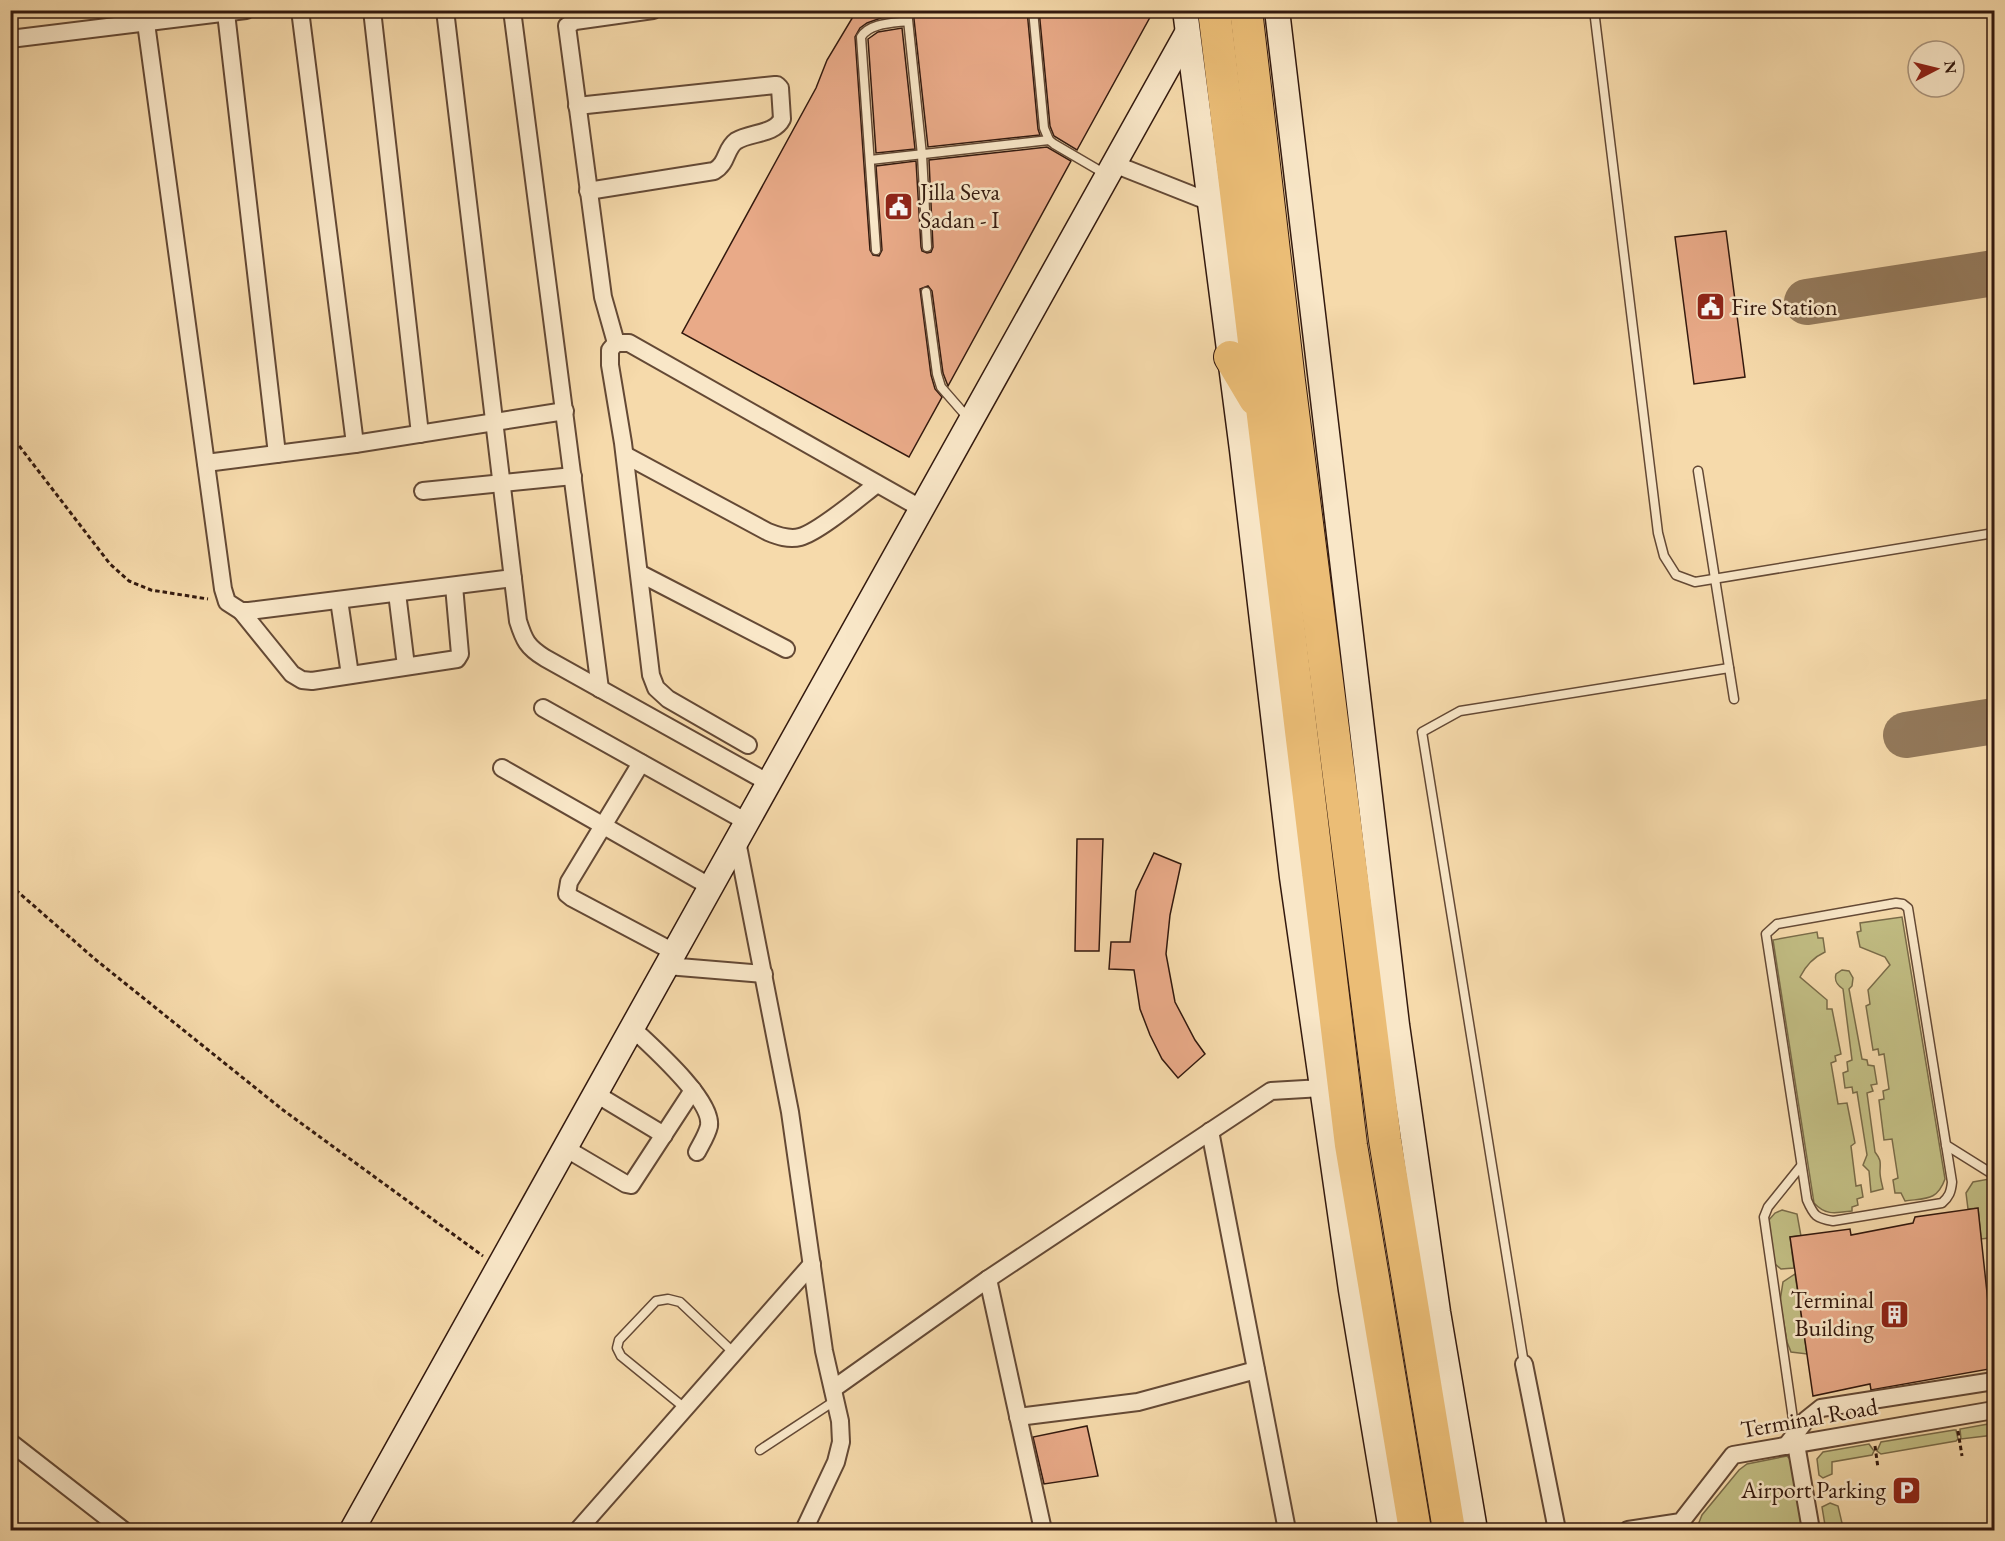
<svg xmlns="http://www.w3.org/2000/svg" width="2005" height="1541" font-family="'EB Garamond',serif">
<rect width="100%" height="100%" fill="#f6daab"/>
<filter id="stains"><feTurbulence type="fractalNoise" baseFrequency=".00333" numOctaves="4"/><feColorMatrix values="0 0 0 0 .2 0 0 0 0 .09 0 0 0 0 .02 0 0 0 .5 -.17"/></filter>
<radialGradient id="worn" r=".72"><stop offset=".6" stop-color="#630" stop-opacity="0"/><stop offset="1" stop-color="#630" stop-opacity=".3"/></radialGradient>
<g fill="#c2be84" stroke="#7a6c49" stroke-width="1.5">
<path d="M1902,917L1945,1179C1937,1201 1926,1198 1905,1201L1901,1193H1895L1893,1180L1898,1178L1892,1139L1884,1140L1879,1100L1884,1099L1883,1091L1889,1089L1884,1054L1879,1055L1878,1049L1873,1050L1866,1006L1870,1004L1868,990L1890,965L1885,957L1860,947L1857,932L1861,931L1860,923Z"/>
<path d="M1817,932L1818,938H1823L1825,952C1814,957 1805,967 1800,977L1827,1000V1009H1832L1841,1054L1835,1056L1836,1061L1831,1063L1838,1104L1847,1103L1855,1143L1851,1146L1856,1186L1861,1185L1863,1197L1857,1199L1858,1205L1852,1207V1211C1836,1213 1826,1216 1814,1203L1773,940Z"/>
<path d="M1842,970L1849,971L1853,978L1852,986L1849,989L1862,1059L1867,1060L1868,1065L1874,1066L1877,1084L1871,1085L1873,1091L1867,1093L1875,1152C1882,1161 1880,1163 1880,1172C1880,1178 1882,1184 1883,1189L1871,1192L1869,1171L1863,1165L1867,1155L1857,1092L1853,1093L1852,1087L1845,1088L1843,1073L1848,1071L1847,1062L1852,1060L1843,989C1837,985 1834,981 1836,974Z"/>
<path d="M1989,1179L1994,1199V1233L1989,1238L1981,1239L1978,1208L1968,1209L1966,1193L1973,1182Z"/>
<path d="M1782,1210L1797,1214L1801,1236L1790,1237L1794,1268L1781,1269L1775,1264L1768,1221L1775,1213Z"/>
<path d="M1795,1274L1807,1354L1791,1352L1787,1342L1780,1301L1783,1282Z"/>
<path d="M1994,1423V1435L1961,1439L1960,1429Z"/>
<path d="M1954,1430H1956L1958,1439L1956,1441L1881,1454L1877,1451L1881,1442Z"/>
<path d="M1869,1444L1874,1451L1872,1455L1832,1462V1474L1823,1478L1819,1475L1817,1459L1823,1452Z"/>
<path d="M1787,1456L1793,1462L1803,1530H1696L1702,1515L1739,1470L1747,1464Z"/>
<path d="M1830,1503L1838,1506L1842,1523L1830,1528L1825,1525L1822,1507Z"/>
</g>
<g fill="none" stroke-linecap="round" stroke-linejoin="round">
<g stroke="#947a5c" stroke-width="46">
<path d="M1807,302L1994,273"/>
<path d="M1906,735L1994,721"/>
</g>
</g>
<g fill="#e9aa88" stroke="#33190e" stroke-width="1.5">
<path d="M857,10H901V15L881,18L867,23L860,28L855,37L870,250L873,255L879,256L882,250L876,166L916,161L921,247L922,251L927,253L931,252L933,247L929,160L1047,147L1071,161L948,386L943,373L932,291L928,286L920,289L931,375L935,389L942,397L909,457L682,333L816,88L827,60Z"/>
<path d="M913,10H1027L1038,129L1040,135L928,147Z"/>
<path d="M1039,10H1154L1077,150L1054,136L1050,126Z"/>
<path d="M902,28L915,149L876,153L868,39L878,32Z"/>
<path d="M1726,231L1745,377L1694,384L1675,237Z"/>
<path d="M1077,839H1103L1099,951H1075Z"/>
<path d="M1154,853L1181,864L1170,915L1166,954L1175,1002L1195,1040L1205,1054L1178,1078L1162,1059L1150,1035L1140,1009L1134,970L1109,969L1111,942H1130L1136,891Z"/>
<path d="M1978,1208L1995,1368L1871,1390L1870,1384L1813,1396L1790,1237L1850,1229L1851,1235L1913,1223L1915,1217Z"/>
<path d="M1087,1426L1098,1476L1044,1484L1033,1437Z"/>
</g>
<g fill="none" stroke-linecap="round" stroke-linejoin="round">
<defs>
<g id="lane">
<path d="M907,10L922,155L927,247"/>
<path d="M1033,10L1044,128L1049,140L1054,144L1107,175"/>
<path d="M1594,10L1658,533L1664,556L1676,575L1695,582L1994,533"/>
<path d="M870,160L1049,140"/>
<path d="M876,250L861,37C869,23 893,23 908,21"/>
<path d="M926,292L937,374L941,387L968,418"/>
<path d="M1698,471L1734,699"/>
<path d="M1896,903L1903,904L1908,908L1952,1182C1951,1192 1949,1197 1942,1203L1833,1221C1816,1218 1814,1216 1807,1200L1766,934L1777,924Z"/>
<path d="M1946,1145L1994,1175"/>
<path d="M1524,1364L1422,732L1460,711L1729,668"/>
<path d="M686,1409L621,1356L617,1348L619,1340L656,1301L668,1299L680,1302L734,1353"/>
<path d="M1795,1433L1764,1217L1768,1207L1801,1166"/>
<path d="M760,1450L836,1400"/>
</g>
<g id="street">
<path d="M300,10L355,444"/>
<path d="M372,10L420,434"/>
<path d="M445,10L518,621C524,640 527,647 545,658L769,783"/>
<path d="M512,10L600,689"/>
<path d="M226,13L277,454"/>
<path d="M146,23L223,589L227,602L241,611H249L513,578"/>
<path d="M10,39L246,10"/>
<path d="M577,106L775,85H777L780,88L782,119C774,135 750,132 736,141C725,149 728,163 714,171L588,191"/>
<path d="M1114,164L1210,202"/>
<path d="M616,343L603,297L567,26L575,21L653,10"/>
<path d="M625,455L768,532C778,536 789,540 800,537C819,532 860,497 877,484"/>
<path d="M206,463L355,444L565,411"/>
<path d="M423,491L573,476"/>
<path d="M639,573L786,649"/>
<path d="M397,593L406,666"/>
<path d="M339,600L350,675"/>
<path d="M241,611L292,674L302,680L312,681L457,659L460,654L454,586"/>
<path d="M543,708L747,822"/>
<path d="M748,745L668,699L656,688L651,675L623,443L610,365V350L616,343H629L922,509"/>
<path d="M641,763L569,882L567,894L572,898L674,952"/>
<path d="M502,768L711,887"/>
<path d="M737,841L790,1112L824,1351L840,1421L841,1442L836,1462L804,1530"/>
<path d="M667,966L764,974"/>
<path d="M632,1028C651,1046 713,1100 709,1126C707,1135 701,1144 697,1152"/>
<path d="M596,1094L664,1135"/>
<path d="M1210,1131L1287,1530"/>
<path d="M565,1148L626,1184L631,1185L693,1090"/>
<path d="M988,1279L1043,1530"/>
<path d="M1524,1364L1557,1530"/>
<path d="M833,1389L988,1279L1271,1091L1322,1088"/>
<path d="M1018,1417L1138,1402L1256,1370"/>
<path d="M10,1442L123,1530"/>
<path d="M1796,1444L1811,1530"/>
<path d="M1786,1446L1806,1420L1821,1408L1994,1381"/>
<path d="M578,1530L812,1264"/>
<path d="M1628,1530L1681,1522L1733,1455L1994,1410"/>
</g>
<g id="secondary">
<path d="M1185,10L1242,450L1292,877L1351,1290L1391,1530"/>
<path d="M1277,10L1397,1025L1438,1312L1475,1530"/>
<path d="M352,1530L1187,33"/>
</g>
<g id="highway">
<path d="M1214,10L1351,1145L1415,1530"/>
<path d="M1246,10L1289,381L1385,1140L1449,1530"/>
<path d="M1230,357L1255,399"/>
</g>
</defs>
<use href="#lane" stroke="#644935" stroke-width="11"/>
<use href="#street" stroke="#644935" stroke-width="20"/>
<use href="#secondary" stroke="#33190e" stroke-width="27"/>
<use href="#highway" stroke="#33190e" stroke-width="34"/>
<g stroke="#33190e" stroke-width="3" stroke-dasharray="4.5 3" stroke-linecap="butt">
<path d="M10,434L110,564L129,581L151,590L208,599"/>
<path d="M10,885L96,960L283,1110L483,1256"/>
<path d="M1958,1431L1962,1456"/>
<path d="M1875,1446L1878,1468"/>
</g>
<use href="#lane" stroke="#f9e7c8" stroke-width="8"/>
<use href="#street" stroke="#f9e7c8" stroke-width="16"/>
<use href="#secondary" stroke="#f9e7c8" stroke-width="24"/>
<use href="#highway" stroke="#ebbd76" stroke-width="32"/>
</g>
<defs>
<symbol id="civic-square" viewBox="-11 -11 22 22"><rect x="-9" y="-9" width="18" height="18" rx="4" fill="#8f2418" stroke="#f9e7c8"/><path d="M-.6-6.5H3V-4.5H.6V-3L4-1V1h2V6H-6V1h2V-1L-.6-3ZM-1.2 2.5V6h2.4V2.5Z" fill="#fff"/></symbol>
<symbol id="building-square" viewBox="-11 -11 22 22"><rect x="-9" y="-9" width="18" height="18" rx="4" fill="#8f2418" stroke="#f9e7c8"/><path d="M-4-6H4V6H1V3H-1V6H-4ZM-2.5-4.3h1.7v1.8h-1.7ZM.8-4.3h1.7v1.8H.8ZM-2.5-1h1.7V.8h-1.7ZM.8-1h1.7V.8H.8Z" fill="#fff"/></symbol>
<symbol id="parking-square" viewBox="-11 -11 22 22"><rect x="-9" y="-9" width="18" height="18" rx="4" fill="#8f2418" stroke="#f9e7c8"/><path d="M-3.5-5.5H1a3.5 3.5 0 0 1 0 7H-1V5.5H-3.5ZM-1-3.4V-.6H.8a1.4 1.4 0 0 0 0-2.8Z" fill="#fff"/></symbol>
</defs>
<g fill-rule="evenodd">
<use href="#civic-square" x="882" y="190" width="33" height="33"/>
<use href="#civic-square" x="1694" y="290" width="33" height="33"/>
<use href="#building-square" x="1878" y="1298" width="33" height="33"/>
<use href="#parking-square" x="1890" y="1474" width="33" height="33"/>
</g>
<g text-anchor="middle" stroke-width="5" stroke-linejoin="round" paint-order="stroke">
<g font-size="24" fill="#33190e" stroke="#f9e7c8" text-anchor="start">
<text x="920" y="200">Jilla Seva<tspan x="920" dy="28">Sadan - I</tspan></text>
<text x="1731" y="315">Fire Station</text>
<text x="1874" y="1308" text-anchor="end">Terminal<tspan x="1874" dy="28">Building</tspan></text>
<text x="1886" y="1498" text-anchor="end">Airport Parking</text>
</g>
<g font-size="24" fill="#33190e" stroke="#f9e7c8">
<text transform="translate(1809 1418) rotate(-10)" y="8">Terminal Road</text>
</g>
</g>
<rect width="2005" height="1541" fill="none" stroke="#f6daab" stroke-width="36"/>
<rect x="12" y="12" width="1981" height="1517" fill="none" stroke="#33190e" stroke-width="3"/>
<rect x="18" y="18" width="1969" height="1505" fill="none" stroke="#33190e" stroke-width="1.5"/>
<g transform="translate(1936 69) rotate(83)"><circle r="28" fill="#f9e7c8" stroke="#aa957e" stroke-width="1.5"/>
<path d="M0-4.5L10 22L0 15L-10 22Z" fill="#8f2418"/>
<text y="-9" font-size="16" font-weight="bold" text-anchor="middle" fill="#33190e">N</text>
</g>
<rect width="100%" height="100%" filter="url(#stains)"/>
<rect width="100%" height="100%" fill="url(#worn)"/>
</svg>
